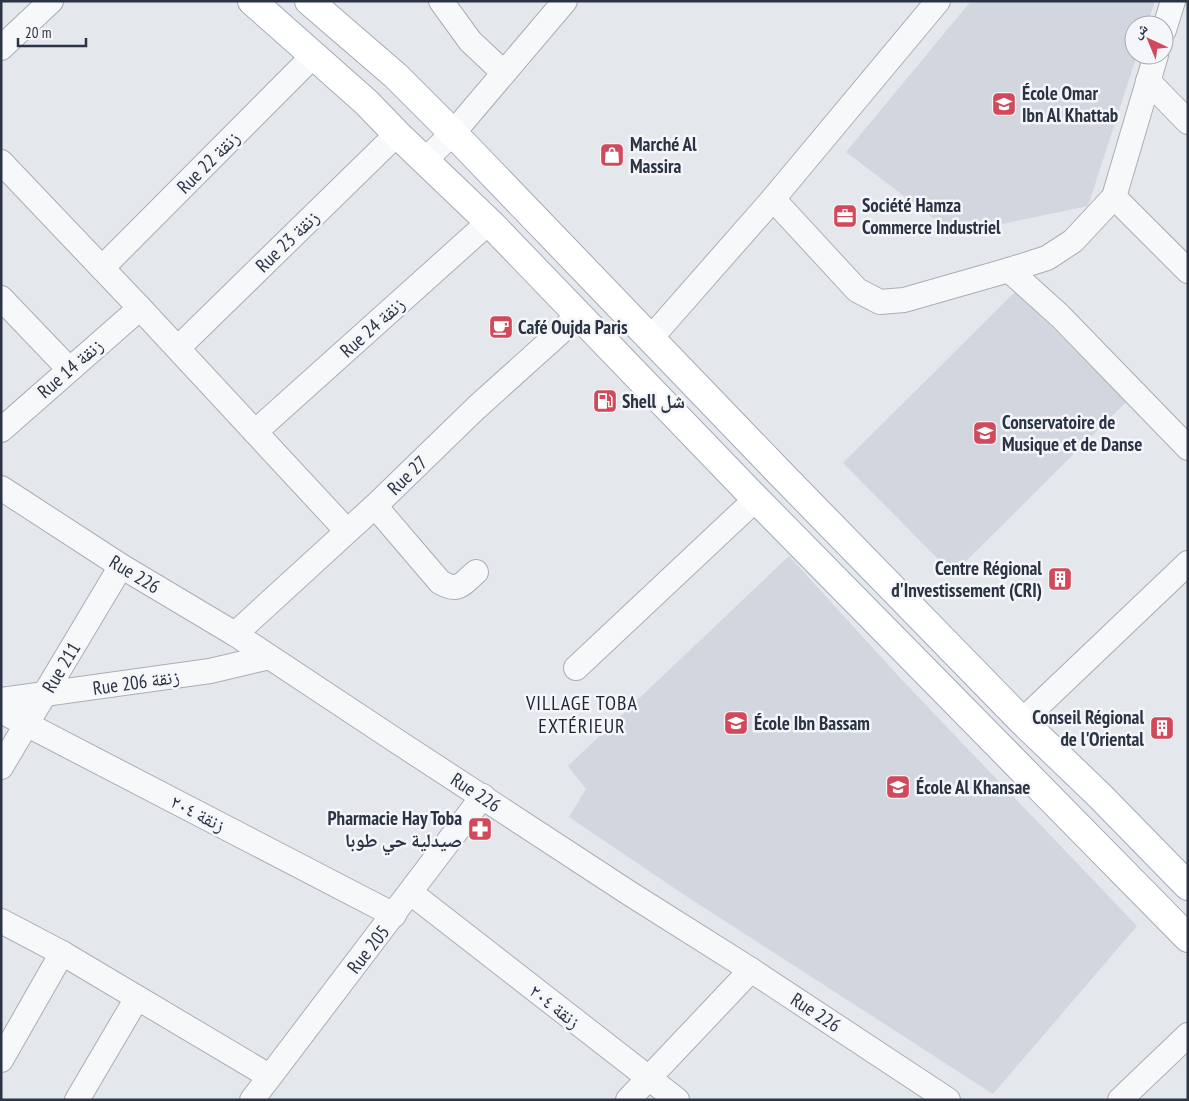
<svg xmlns="http://www.w3.org/2000/svg" width="1189" height="1101" font-family="'PT Sans Narrow','Noto Naskh Arabic',sans-serif">
<rect width="100%" height="100%" fill="#e4e7ec"/>
<g fill="#d2d6de">
<path d="M971,1H1155L1147,25H1134V55H1137L1088,206L954,234L846,152Z"/>
<path d="M1016,291L1126,402L953,574L843,463Z"/>
<path d="M789,556L902,680L1137,926L993,1094L683,894L569,817L586,789L568,766Z"/>
</g>
<g fill="none" stroke-linecap="round" stroke-linejoin="round">
<defs>
<g id="minor">
<path d="M441,1L470,41L504,73"/>
<path d="M1164,30L1173,1"/>
<path d="M1,48L51,1"/>
<path d="M1148,81L1188,122"/>
<path d="M425,160L453,133L565,1"/>
<path d="M1,162L140,308L347,531"/>
<path d="M1114,197L1188,271"/>
<path d="M773,199L857,290L880,302L904,300L1009,270L1047,258L1073,241L1114,197L1156,55"/>
<path d="M102,268L314,55"/>
<path d="M1009,270L1060,316L1188,448"/>
<path d="M1,298L69,369"/>
<path d="M650,339L773,199L938,1"/>
<path d="M178,348L397,134"/>
<path d="M1,430L140,308"/>
<path d="M255,432L489,222"/>
<path d="M1,488L121,566L235,634L395,740L629,893L751,970L948,1100"/>
<path d="M375,506L440,582C459,593 462,584 476,572"/>
<path d="M235,634L375,506L476,408L578,316"/>
<path d="M576,668L756,499"/>
<path d="M1,700L210,671L269,657"/>
<path d="M1,711L394,915"/>
<path d="M1022,721L1188,563"/>
<path d="M1,767L121,566"/>
<path d="M411,893L677,1100"/>
<path d="M1,921L62,953L269,1076"/>
<path d="M1,1060L62,953"/>
<path d="M77,1100L137,998"/>
<path d="M252,1100L483,796"/>
<path d="M628,1100L751,970"/>
<path d="M1120,1100L1188,1035"/>
</g>
<g id="major">
<path d="M252,1L366,102L397,134L489,222L756,499L1188,938"/>
<path d="M309,1L396,76L453,133L779,472L1022,721L1100,796L1188,886"/>
</g>
</defs>
<use href="#minor" stroke="#a9aeb7" stroke-width="26"/>
<use href="#major" stroke="#a3abb8" stroke-width="30"/>
<use href="#minor" stroke="#f7f8fa" stroke-width="24"/>
<use href="#major" stroke="#fff" stroke-width="28"/>
</g>
<defs>
<symbol id="school-square" viewBox="-11 -11 22 22"><rect x="-9" y="-9" width="18" height="18" rx="4" fill="#d1495b" stroke="#f4f6f9"/><path d="M0-5L7-2L0 1L-7-2ZM-4 1L0 2.5L4 1V4Q0 6-4 4Z" fill="#fff"/></symbol>
<symbol id="shop-square" viewBox="-11 -11 22 22"><rect x="-9" y="-9" width="18" height="18" rx="4" fill="#d1495b" stroke="#f4f6f9"/><path d="M-5-2.5h2.3a2.7 3.5 0 0 1 5.4 0H5L5.5 6h-11ZM-1.5-2.5h3a1.5 2.3 0 0 0-3 0Z" fill="#fff"/></symbol>
<symbol id="office-square" viewBox="-11 -11 22 22"><rect x="-9" y="-9" width="18" height="18" rx="4" fill="#d1495b" stroke="#f4f6f9"/><path d="M-6-3h4V-5.5h4V-3h4V5H-6ZM-1-4.5V-3h2v-1.5ZM-6 0V1H6V0Z" fill="#fff"/></symbol>
<symbol id="cafe-square" viewBox="-11 -11 22 22"><rect x="-9" y="-9" width="18" height="18" rx="4" fill="#d1495b" stroke="#f4f6f9"/><path d="M-5.5-4.5H6V0H3Q3 3.5 0 3.5H-2.5Q-5.5 3.5-5.5 0ZM3-3.2v2h1.7v-2ZM-6 4.5H4V6H-6Z" fill="#fff"/></symbol>
<symbol id="fuel-square" viewBox="-11 -11 22 22"><rect x="-9" y="-9" width="18" height="18" rx="4" fill="#d1495b" stroke="#f4f6f9"/><path d="M-5.5-6h7V0h2V4h1.3V-2.5L3-4.5l.8-.8L6-3V5H2.5V1h-1V6h-7ZM-4.2-4.7v3.2H.2V-4.7Z" fill="#fff"/></symbol>
<symbol id="building-square" viewBox="-11 -11 22 22"><rect x="-9" y="-9" width="18" height="18" rx="4" fill="#d1495b" stroke="#f4f6f9"/><path d="M-4-6H4V6H1V3H-1V6H-4ZM-2.5-4.3h1.7v1.8h-1.7ZM.8-4.3h1.7v1.8H.8ZM-2.5-1h1.7V.8h-1.7ZM.8-1h1.7V.8H.8Z" fill="#fff"/></symbol>
<symbol id="pharmacy-square" viewBox="-11 -11 22 22"><rect x="-9" y="-9" width="18" height="18" rx="4" fill="#d1495b" stroke="#f4f6f9"/><path d="M-2-6h4v4h4v4h-4v4h-4v-4h-4v-4h4Z" fill="#fff"/></symbol>
</defs>
<g fill-rule="evenodd">
<use href="#school-square" x="990" y="90" width="28" height="28"/>
<use href="#shop-square" x="598" y="141" width="28" height="28"/>
<use href="#office-square" x="831" y="202" width="28" height="28"/>
<use href="#cafe-square" x="487" y="313" width="28" height="28"/>
<use href="#fuel-square" x="591" y="387" width="28" height="28"/>
<use href="#school-square" x="971" y="419" width="28" height="28"/>
<use href="#building-square" x="1046" y="565" width="28" height="28"/>
<use href="#school-square" x="722" y="709" width="28" height="28"/>
<use href="#building-square" x="1148" y="714" width="28" height="28"/>
<use href="#school-square" x="884" y="773" width="28" height="28"/>
<use href="#pharmacy-square" x="466" y="815" width="28" height="28"/>
</g>
<g text-anchor="middle" stroke-width="5" stroke-linejoin="round" paint-order="stroke">
<g font-size="19" font-weight="bold" fill="#2b3445" stroke="#f4f6f9" text-anchor="start">
<text x="1022" y="100">École Omar<tspan x="1022" dy="22">Ibn Al Khattab</tspan></text>
<text x="630" y="151">Marché Al<tspan x="630" dy="22">Massira</tspan></text>
<text x="862" y="212">Société Hamza<tspan x="862" dy="22">Commerce Industriel</tspan></text>
<text x="518" y="334">Café Oujda Paris</text>
<text x="622" y="408">Shell شل</text>
<text x="1002" y="429">Conservatoire de<tspan x="1002" dy="22">Musique et de Danse</tspan></text>
<text x="1042" y="575" text-anchor="end">Centre Régional<tspan x="1042" dy="22">d'Investissement (CRI)</tspan></text>
<text x="1144" y="724" text-anchor="end">Conseil Régional<tspan x="1144" dy="22">de l'Oriental</tspan></text>
<text x="754" y="730">École Ibn Bassam</text>
<text x="916" y="794">École Al Khansae</text>
<text x="462" y="825" text-anchor="end">Pharmacie Hay Toba<tspan x="462" dy="22">صيدلية حي طوبا</tspan></text>
</g>
<g font-size="19" fill="#2b3445" stroke="#f4f6f9">
<text transform="translate(208 162) rotate(-45)" y="7">Rue 22 زنقة</text>
<text transform="translate(287 241) rotate(-44)" y="7">Rue 23 زنقة</text>
<text transform="translate(372 327) rotate(-42)" y="7">Rue 24 زنقة</text>
<text transform="translate(70 368) rotate(-41)" y="7">Rue 14 زنقة</text>
<text transform="translate(407 475) rotate(-44)" y="7">Rue 27</text>
<text transform="translate(135 574) rotate(31)" y="7">Rue 226</text>
<text transform="translate(61 667) rotate(-59)" y="7">Rue 211</text>
<text transform="translate(136 682) rotate(-8)" y="7">Rue 206 زنقة</text>
<text transform="translate(476 792) rotate(33)" y="7">Rue 226</text>
<text transform="translate(198 813) rotate(27)" y="7">زنقة ٢٠٤</text>
<text transform="translate(368 949) rotate(-52)" y="7">Rue 205</text>
<text transform="translate(555 1006) rotate(38)" y="7">زنقة ٢٠٤</text>
<text transform="translate(816 1012) rotate(33)" y="7">Rue 226</text>
</g>
<g font-size="20" letter-spacing="1" fill="#1d2536" stroke="#f4f6f9">
<text x="582" y="710">VILLAGE TOBA<tspan x="582" dy="23">EXTÉRIEUR</tspan></text>
</g>
</g>
<rect width="1189" height="1101" fill="none" stroke="#2b3445" stroke-width="5"/>
<g transform="translate(1149 40) rotate(316)"><circle r="24" fill="#f4f6f9" stroke="#a4a8b1"/>
<path d="M0-4L9 19L0 12L-9 19Z" fill="#d1495b"/>
<text y="-8" font-size="14" font-weight="bold" text-anchor="middle" fill="#2b3445">ش</text>
</g>
<path d="M18 38v8h68v-8" fill="none" stroke="#2b3445" stroke-width="2.5"/>
<text x="25" y="38" font-size="15" fill="#2b3445" stroke="#f4f6f9" stroke-width="4" paint-order="stroke">20 m</text>
</svg>
